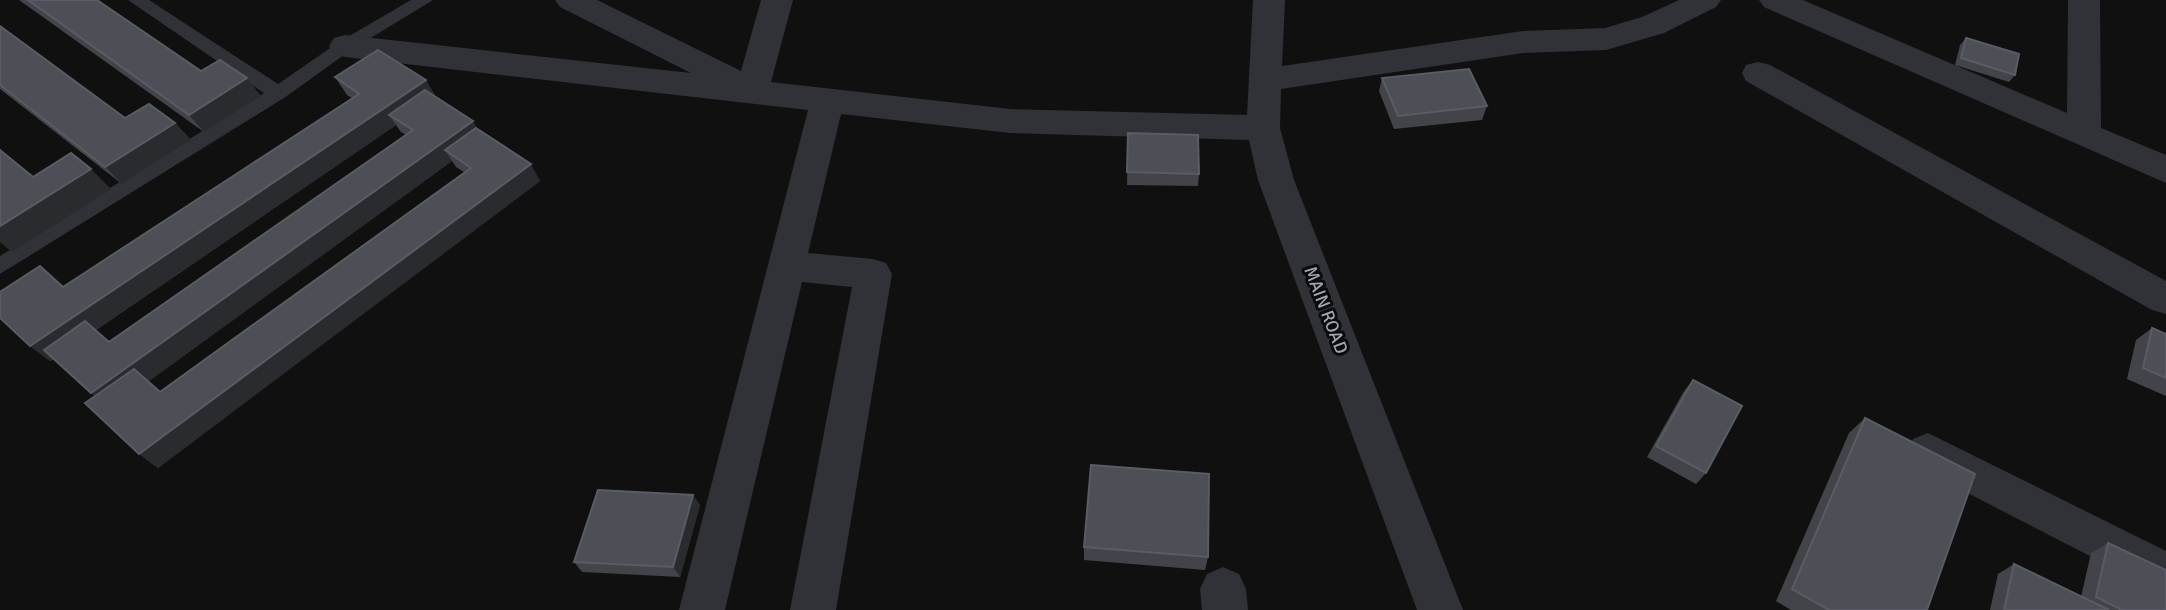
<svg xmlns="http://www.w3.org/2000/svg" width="2166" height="610" font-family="Signika,sans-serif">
<rect width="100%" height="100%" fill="#101011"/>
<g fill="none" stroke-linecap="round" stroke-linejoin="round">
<path fill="#303237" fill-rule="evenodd" d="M128,0H149L278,84L339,42L411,0H433L351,50L284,98L0,274V256L264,93Z"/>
<g fill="#303237" fill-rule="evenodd">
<path d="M555,0H597L741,71L761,0H793L771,82L1010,109L1247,115L1253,0H1285L1282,66L1523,31L1605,28L1642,17L1679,0H1721L1716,7L1664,33L1606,50L1523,53L1281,89L1280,128L1294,180L1463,610H1417L1258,180L1249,140L1010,133L841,114L808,253L873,259L886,263L892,274L836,610H790L852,287L802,282L725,610H679L808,110L345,57L334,54L329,46L334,38L345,35L691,73L560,7Z"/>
<path d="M1759,0H1803L2067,113L2068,0H2100L2101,128L2166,155V183L1764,7Z"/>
<path d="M1758,62L1770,65L2166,281V314L2152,310L1746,81L1742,73L1746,65Z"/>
<path d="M1928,433L2166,551V595L1913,465L1907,452L1913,439Z"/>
<path d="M1223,567L1239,574L1246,589L1248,610H1202L1200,589L1207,574Z"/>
</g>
</g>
<g fill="#42444a" fill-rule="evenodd">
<path d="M19,0H97L201,71L261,96L204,132Z"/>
<path d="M0,26L125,118L175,123L191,140L122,184L0,89Z"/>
<path d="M1966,38L2015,75L2009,82L1955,65L1960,45Z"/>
<path d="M335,77L437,98L478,130L540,181L158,468L139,454L95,396L54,359L50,361L30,346L352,98L347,95ZM396,125L401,132L406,135L109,341L96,330ZM452,161L456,167L464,172L160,391L149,381Z"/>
<path d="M1382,78L1487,106L1482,120L1394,129L1379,91Z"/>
<path d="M1128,133L1199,174L1198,186L1127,185Z"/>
<path d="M2152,328L2166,334V396L2127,379L2136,340Z"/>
<path d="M1693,380L1706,473L1696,484L1647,457L1684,391Z"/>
<path d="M1865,418L1927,610H1791L1776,601L1849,433Z"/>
<path d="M700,505L680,577L582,572L574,562Z"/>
<path d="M2108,543L2166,610H1990L1998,574L2014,564L2081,597L2091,553Z"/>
<path d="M1084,547L1208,557L1205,570L1084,560Z"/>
</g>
<g fill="#2a2b2e">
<path d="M247,78L261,96L204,132L189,115Z"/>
<path d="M426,80L437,98L389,115L396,125L50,361L30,346Z"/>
<path d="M473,121L483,138L445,150L452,161L149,381L178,407L111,408L91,393Z"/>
<path d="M175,123L191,140L122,184L105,167Z"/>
<path d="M531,164L540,181L158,468L139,454Z"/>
<path d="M91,169L111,189L12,252L0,242V226Z"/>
<path d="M693,495L700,505L680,577L673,567Z"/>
</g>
<g fill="#4c4f55" stroke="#595c64" stroke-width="2">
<path d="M28,0H97L201,71L220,60L247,78L189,115Z"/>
<path d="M0,26L125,118L149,104L175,123L105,167L0,85Z"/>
<path d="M1966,38L2019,54L2015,75L1961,58Z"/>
<path d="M378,50L426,80L30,346L0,318V292L40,266L63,287L359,94L335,77Z"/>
<path d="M1469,69L1487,106L1398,116L1382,78Z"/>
<path d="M425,90L473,121L91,393L44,350L85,321L109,342L413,130L389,115Z"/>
<path d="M476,128L531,164L139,454L85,403L134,369L160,392L471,168L445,150Z"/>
<path d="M1128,133L1198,135L1199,174L1127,172Z"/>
<path d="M0,150L33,177L71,153L91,169L0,226Z"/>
<path d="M2152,328L2166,334V378L2143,368Z"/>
<path d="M1693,380L1742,406L1706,473L1656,446Z"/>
<path d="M1865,418L1975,474L1927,610H1829L1792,589Z"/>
<path d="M1091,465L1209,474L1208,557L1084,547Z"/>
<path d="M598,490L693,495L673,567L574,562Z"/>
<path d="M2108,543L2166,570V610H2122L2096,597Z"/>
<path d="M2014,564L2109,610H2004Z"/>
</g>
<g text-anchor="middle" stroke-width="6" stroke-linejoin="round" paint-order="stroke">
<g font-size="18" fill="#9fa6b4" stroke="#0b0b0c">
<text transform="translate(1326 310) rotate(69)" y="6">MAIN ROAD</text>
</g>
</g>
</svg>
